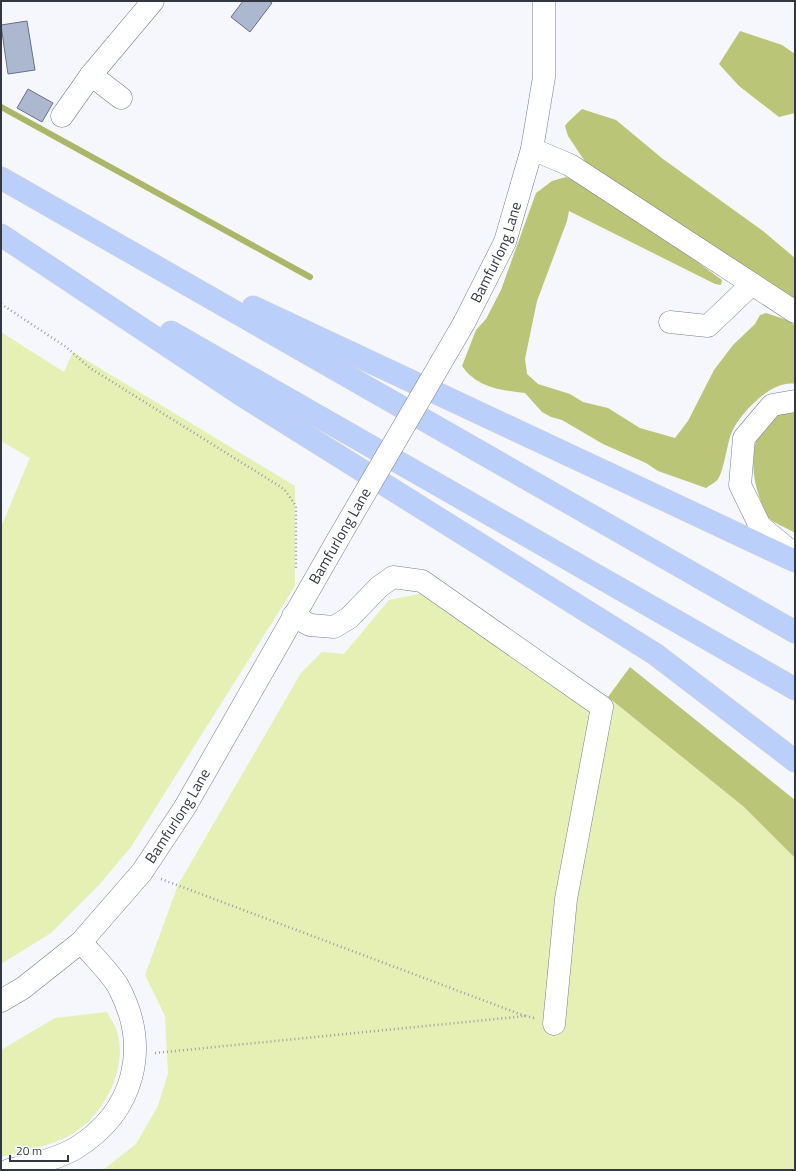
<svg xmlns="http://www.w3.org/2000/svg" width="796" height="1171" font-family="'Titillium Web',sans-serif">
<rect width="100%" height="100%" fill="#f5f7fc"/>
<g fill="#e6efb4">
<path d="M1,332L64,372L73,352L295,486V586L131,847L99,885L51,933L1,964V527L30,458L1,441Z"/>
<path d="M433,578L608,697L744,807L795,858V1170H103L136,1144L158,1106L168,1073L165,1016L145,975L178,885L301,673L322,652L344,654L389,600L419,594Z"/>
<path d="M107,1012C110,1018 115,1025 117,1031C128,1067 105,1114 74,1133C53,1146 25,1150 1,1157V1050L55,1018Z"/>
</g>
<g fill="#bac578">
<path d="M740,31L782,45L795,54V113L779,117L739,86L719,64Z"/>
<path d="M582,109L616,120L663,159L763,231L795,258V299L776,295L586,163L568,136L565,126L568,122Z"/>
<path d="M566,177C623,202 672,244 722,280L721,285L715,284L569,211L567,221L537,301L525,359L527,374L538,384L570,394L583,402L608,408L640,428L675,438L688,421L714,370L733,345L755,324L760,315L766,313L790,321L795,326V384C772,379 739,414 731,434C727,445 724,470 718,479C716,482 710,485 706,488L658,471L646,463L603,444L562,420L551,417L542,412L525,393C501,390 477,388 462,366L476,330L486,319L501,290L536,193L552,181Z"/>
<path d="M795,409V533C788,528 774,524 768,517C766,514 765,509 763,506C751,480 746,438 772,417C777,413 788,412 795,409Z"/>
<path d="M630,667L795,800V858L744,807L608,697Z"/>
</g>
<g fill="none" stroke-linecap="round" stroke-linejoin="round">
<path stroke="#acb669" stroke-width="6" d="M1,107L310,277"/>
</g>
<g fill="#acb8d0" stroke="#667087">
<path d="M243,1H269L272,3L250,32L231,17Z"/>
<path d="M27,21L35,70L8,74L1,25Z"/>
<path d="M28,89L53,103L42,122L17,108Z"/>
</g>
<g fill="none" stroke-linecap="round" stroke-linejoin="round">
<defs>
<g id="minor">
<path d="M91,75L121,98"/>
<path d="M62,116L91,75L153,1"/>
<path d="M532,149L570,165L795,312"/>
<path d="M670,322L708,326L752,284"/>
<path id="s1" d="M464,323L505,242L532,149L544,77V1"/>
<path d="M795,401L772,405L744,438L740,485L760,526L795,555"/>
<path d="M293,616L310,625L334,627L349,618L379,587L393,577L422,581L602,707L566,899L554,1024"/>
<path id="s2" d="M1,1001L23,988L81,942L142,872L185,807L337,541"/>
<path d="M9,1170C30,1165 58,1159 76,1148C135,1111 151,1047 118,986C110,972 92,955 81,942"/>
</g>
<g id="highway">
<path d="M1,178L795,632"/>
<path d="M1,235L243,396L655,654L795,761"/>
<path d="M253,307L795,561"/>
<path d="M171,332L795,689"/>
</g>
</defs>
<use href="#minor" stroke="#747e95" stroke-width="23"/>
<use href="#highway" stroke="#d2d3d5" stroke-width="23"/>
<g stroke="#9a9da5" stroke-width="2.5" stroke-dasharray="1 3" stroke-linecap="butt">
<path d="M1,304L66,347L90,368L284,489L296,506V570"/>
<path d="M161,879L525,1016"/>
<path d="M155,1053L526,1016L534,1018"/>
</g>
<use href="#minor" stroke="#fff" stroke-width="22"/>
<use href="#highway" stroke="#bbcffb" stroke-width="22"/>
<defs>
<path id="minor-bridge" d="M337,541L464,323"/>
</defs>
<use href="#minor-bridge" stroke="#747e95" stroke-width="23" stroke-linecap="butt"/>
<use href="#minor-bridge" stroke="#fff" stroke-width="22"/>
</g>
<g text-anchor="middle" stroke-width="3.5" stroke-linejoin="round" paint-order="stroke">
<g font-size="15" fill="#323741" stroke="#fff">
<text dy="5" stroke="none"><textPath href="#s1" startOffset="78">Bamfurlong Lane</textPath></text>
<text transform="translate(340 536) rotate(-60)" y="5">Bamfurlong Lane</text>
<text dy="5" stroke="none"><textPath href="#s2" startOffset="259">Bamfurlong Lane</textPath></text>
</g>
</g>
<rect width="796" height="1171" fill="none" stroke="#323741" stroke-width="4"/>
<path d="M10 1155v6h58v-6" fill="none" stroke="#323741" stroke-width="2"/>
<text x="16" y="1155" font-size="12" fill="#323741" stroke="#ffffff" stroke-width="3" paint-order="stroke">20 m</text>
</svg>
